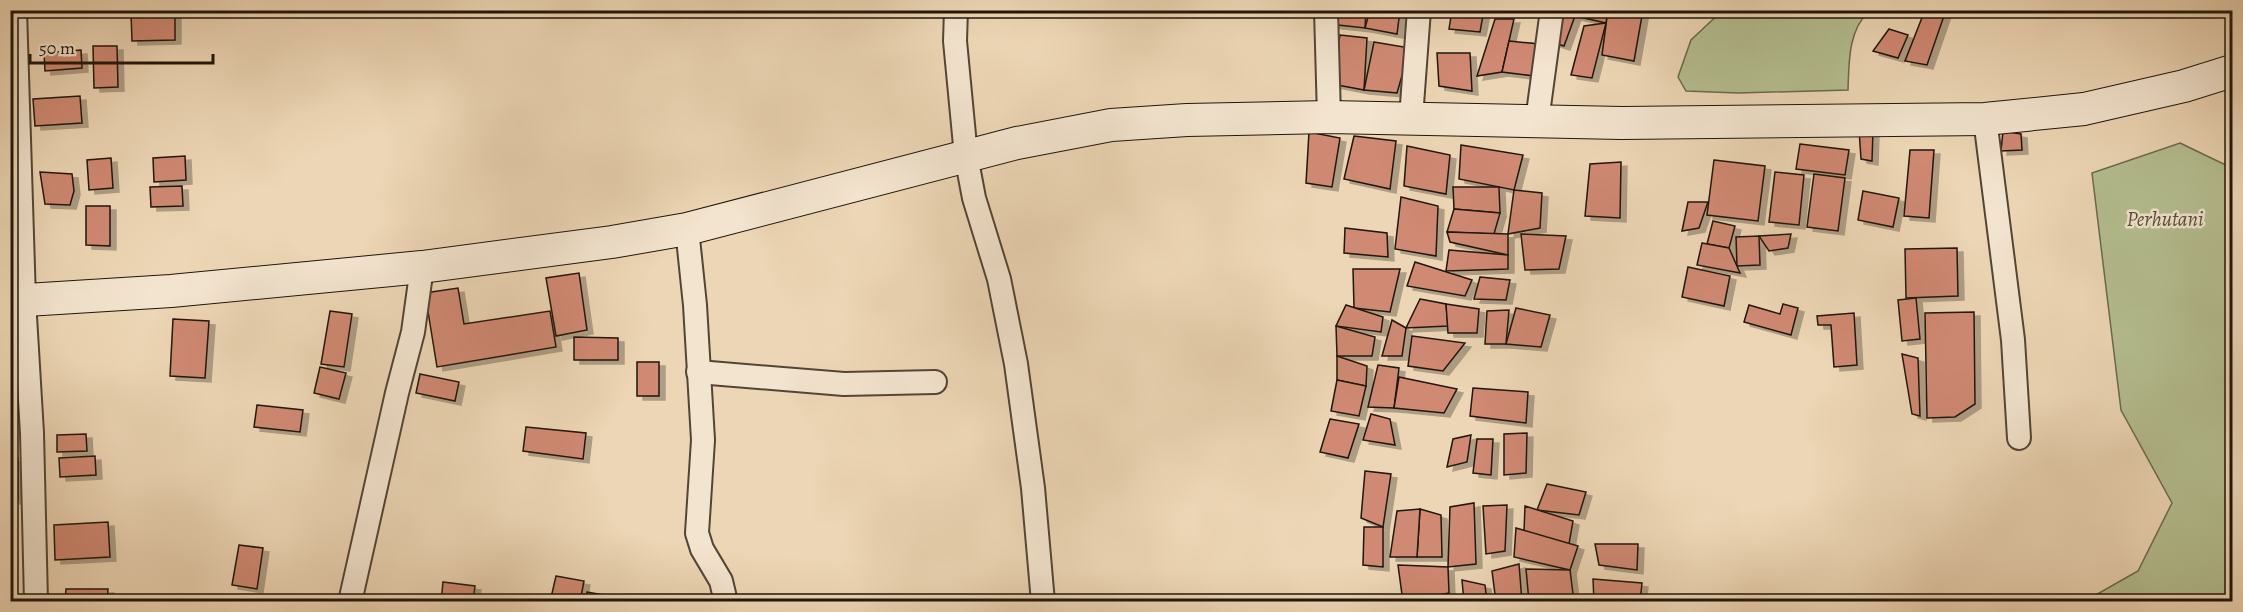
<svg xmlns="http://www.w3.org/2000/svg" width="2243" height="612" font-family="Alegreya,serif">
<defs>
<filter id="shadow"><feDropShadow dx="6" dy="4" stdDeviation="0" flood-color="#0004"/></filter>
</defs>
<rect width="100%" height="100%" fill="#edd6b5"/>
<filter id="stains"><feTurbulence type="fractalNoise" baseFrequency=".00333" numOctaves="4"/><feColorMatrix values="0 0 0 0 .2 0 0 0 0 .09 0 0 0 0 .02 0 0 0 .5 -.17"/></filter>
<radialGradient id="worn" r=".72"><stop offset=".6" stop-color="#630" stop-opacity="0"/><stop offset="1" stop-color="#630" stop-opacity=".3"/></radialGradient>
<g fill="#b4be90" stroke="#6a6a4e" stroke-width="1.5">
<path d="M1723,10L1869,11C1848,31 1849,62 1848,90L1738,93L1686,91L1678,77L1691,40Z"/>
<path d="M2180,143L2232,168V601H2085L2138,571L2172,503L2121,410L2092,173Z"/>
</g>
<g fill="#d08973" stroke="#20150b" stroke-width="1.5" filter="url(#shadow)">
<path d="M1331,10H1366L1365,28L1329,24Z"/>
<path d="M1370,10H1400L1397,34L1365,28Z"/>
<path d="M1452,10H1484L1480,32L1449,29Z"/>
<path d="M1555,10H1608L1606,23L1575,16L1564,46L1548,41Z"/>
<path d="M1608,10H1643L1634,61L1602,55Z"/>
<path d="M1925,10H1946L1927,65L1905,61Z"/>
<path d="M175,13V40L132,41L131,14Z"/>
<path d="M1495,19H1514L1502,72L1477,76Z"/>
<path d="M1606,23L1592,78L1571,75L1584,26Z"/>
<path d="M1889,29L1908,35L1898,58L1873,51Z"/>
<path d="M1340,35L1367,38L1364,90L1332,84Z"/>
<path d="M1509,41L1540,44L1534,76L1502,72Z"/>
<path d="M1374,42L1410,48L1397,93L1364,90Z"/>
<path d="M93,46H117L118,87L94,88Z"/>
<path d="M81,50L82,68L45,71L44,53Z"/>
<path d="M1437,53H1470L1472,91L1439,86Z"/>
<path d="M80,96L82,123L35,126L33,99Z"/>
<path d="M1859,130H1873L1872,161L1861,159Z"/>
<path d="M2003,131L2021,134L2022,150L2001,151Z"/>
<path d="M1309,132L1340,138L1332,187L1306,183Z"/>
<path d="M1354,136L1396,141L1390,189L1344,179Z"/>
<path d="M1800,144L1849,150L1845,175L1796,169Z"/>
<path d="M1461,145L1523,155L1514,190L1459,179Z"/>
<path d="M1407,146L1450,155L1446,194L1404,186Z"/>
<path d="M1910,150H1934L1929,218L1904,216Z"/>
<path d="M185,156L186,180L154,182L153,158Z"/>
<path d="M111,158L113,188L89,190L87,160Z"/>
<path d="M1714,160L1765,166L1758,221L1707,215Z"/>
<path d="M1621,162L1620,218L1585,216L1590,164Z"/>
<path d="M40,172L72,174L74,191L70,205L45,204Z"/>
<path d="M1775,172L1804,175L1799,225L1769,222Z"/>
<path d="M1814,174L1845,178L1838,231L1807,227Z"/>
<path d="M182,186L183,206L151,207L150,187Z"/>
<path d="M1453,187H1499L1500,213L1454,209Z"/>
<path d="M1514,190L1542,193L1540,228L1508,234Z"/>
<path d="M1863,191L1899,198L1893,227L1858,220Z"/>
<path d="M1401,197L1438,206L1436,256L1395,249Z"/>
<path d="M1688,202H1708L1699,228L1682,231Z"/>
<path d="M86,206H110V246L86,245Z"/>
<path d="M1454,209L1500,213L1494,234L1447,232Z"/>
<path d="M1713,221L1735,226L1729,248L1707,244Z"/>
<path d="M1345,228L1387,233L1388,257L1344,253Z"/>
<path d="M1447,232L1508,234V255L1450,242Z"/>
<path d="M1521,234L1566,236L1559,269L1525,270Z"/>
<path d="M1791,234L1788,248L1769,251L1759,236Z"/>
<path d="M1759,236L1760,265L1737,266L1736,237Z"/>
<path d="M1702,243L1729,248L1740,273L1697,265Z"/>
<path d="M1957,248L1958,296L1906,298L1905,249Z"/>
<path d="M1449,250L1508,255V269L1446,271Z"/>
<path d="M1415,262L1472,280L1465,296L1407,286Z"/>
<path d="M1688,267L1730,276L1724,306L1682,297Z"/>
<path d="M1353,269H1400L1390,312L1354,308Z"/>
<path d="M579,273L587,330L556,336L546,278Z"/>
<path d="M1480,277L1510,280L1506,300L1474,299Z"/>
<path d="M458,288L464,324L550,311L556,347L437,367L425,293Z"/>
<path d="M1916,298L1920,339L1902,341L1898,300Z"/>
<path d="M1420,299L1446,304L1448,326L1406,328Z"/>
<path d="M1446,304L1479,309L1477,333H1448Z"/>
<path d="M1783,304L1798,308L1791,335L1744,322L1749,305L1780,314Z"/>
<path d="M1346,305L1383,317L1381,332L1336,326Z"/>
<path d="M1516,308L1550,315L1541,347L1506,344Z"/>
<path d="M1509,310L1506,344H1485L1487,311Z"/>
<path d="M330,311L352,314L344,367L321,364Z"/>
<path d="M1974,312L1975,404L1955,417L1927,418L1925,313Z"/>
<path d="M1854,313L1857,365L1834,367L1831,325H1818L1817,316Z"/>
<path d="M173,319L209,321L205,378L170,376Z"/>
<path d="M1392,320L1406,328L1402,356H1382Z"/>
<path d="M1336,326L1375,337L1372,356H1337Z"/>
<path d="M1412,336L1465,343L1443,371L1408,366Z"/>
<path d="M574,337L618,338V360H574Z"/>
<path d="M1902,354L1918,358L1920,416L1912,414Z"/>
<path d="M1337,356L1367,366L1366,386L1337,380Z"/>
<rect x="637" y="362" width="22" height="34"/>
<path d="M1378,365L1399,368L1394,408L1368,407Z"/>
<path d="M320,367L346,373L339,399L314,393Z"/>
<path d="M420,374L459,382L455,401L416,393Z"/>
<path d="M1399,377L1457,389L1444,413L1394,408Z"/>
<path d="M1337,380L1366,386L1359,416L1331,411Z"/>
<path d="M1473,388L1528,392L1526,423L1470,416Z"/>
<path d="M257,405L303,410L300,432L254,427Z"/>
<path d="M1371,414L1390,419L1395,445L1363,440Z"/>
<path d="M1330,419L1359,424L1348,458L1320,452Z"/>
<path d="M526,427L586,433L583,459L523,451Z"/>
<path d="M1527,433L1526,473L1504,475V434Z"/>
<path d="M86,434L87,451L57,452V435Z"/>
<path d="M1471,435L1467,462L1447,467L1453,439Z"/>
<path d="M1477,439H1493L1491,475L1473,473Z"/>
<path d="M95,456L96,475L60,477L59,458Z"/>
<rect x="10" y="458" width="8" height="42"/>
<path d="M1365,471L1391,474L1383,527L1361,518Z"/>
<path d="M1547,484L1586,492L1579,515L1537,510Z"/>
<path d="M1474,503L1476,564L1448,567L1450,507Z"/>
<path d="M1507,505L1505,551L1486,554L1483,506Z"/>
<path d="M1525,506L1573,521L1569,544L1524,531Z"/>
<path d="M1420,509L1441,515L1442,557H1417Z"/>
<path d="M1420,509L1417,557H1390L1397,511Z"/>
<path d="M108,522L110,557L55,560L54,525Z"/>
<path d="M1364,527H1383V567L1363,565Z"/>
<path d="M1516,528L1578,546L1570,570L1514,557Z"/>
<path d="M1595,544H1638L1637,570L1599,565Z"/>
<path d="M239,545L263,548L257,589L232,585Z"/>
<path d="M1519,564L1522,602H1496L1492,571Z"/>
<path d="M1398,565L1448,567L1449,593L1403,602Z"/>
<path d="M1526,569L1570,570L1574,602H1529Z"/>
<path d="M556,576L584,581L580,602H550Z"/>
<path d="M1593,579L1642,583L1640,602H1594Z"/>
<path d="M1462,580L1485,585L1487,602H1464Z"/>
<path d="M443,582L475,586L473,602H441Z"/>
<path d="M66,589H108L107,602H65Z"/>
<path d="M587,592L615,597L614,602H585Z"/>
</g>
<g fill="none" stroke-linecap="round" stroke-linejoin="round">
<defs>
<g id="street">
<path d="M15,10L24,300L32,433L36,602"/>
<path d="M956,10L955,41L966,156L974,198L999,279L1016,364L1033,488L1043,602"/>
<path d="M1326,10L1329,117"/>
<path d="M1411,118L1419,10"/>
<path d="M1985,119L2013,340L2019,438"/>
<path d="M1537,121L1552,10"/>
<path d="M687,229L695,305L703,440L697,533L702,549L721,581L726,602"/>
<path d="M698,372L844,384L935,382"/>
<path d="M350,602L397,393L413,332L422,267"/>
</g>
<path id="secondary" d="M10,301L171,291L422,267L612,242L687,229L1017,143L1111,125L1187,120L1329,117L1622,123L1985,119L2084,109L2184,86L2232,71"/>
</defs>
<use href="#street" stroke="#534536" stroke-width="26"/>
<use href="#secondary" stroke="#20150b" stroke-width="34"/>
<use href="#street" stroke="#f3e4cf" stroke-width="22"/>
<use href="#secondary" stroke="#f3e4cf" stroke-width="32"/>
</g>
<g text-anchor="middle" stroke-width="5" stroke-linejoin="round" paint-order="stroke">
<g font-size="21" font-style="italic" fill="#54503a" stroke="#f3e4cf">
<text x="2165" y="226">Perhutani</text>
</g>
</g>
<rect width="2243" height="612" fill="none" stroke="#edd6b5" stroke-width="36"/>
<rect x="12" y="12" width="2219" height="588" fill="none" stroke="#20150b" stroke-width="3"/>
<rect x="18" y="18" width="2207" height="576" fill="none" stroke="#20150b" stroke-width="1.5"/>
<path d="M30 54v9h183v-9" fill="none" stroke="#20150b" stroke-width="3"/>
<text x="39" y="54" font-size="18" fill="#20150b" stroke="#f3e4cf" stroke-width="4.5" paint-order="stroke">50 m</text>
<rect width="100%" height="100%" filter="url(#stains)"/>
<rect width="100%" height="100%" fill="url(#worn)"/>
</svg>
